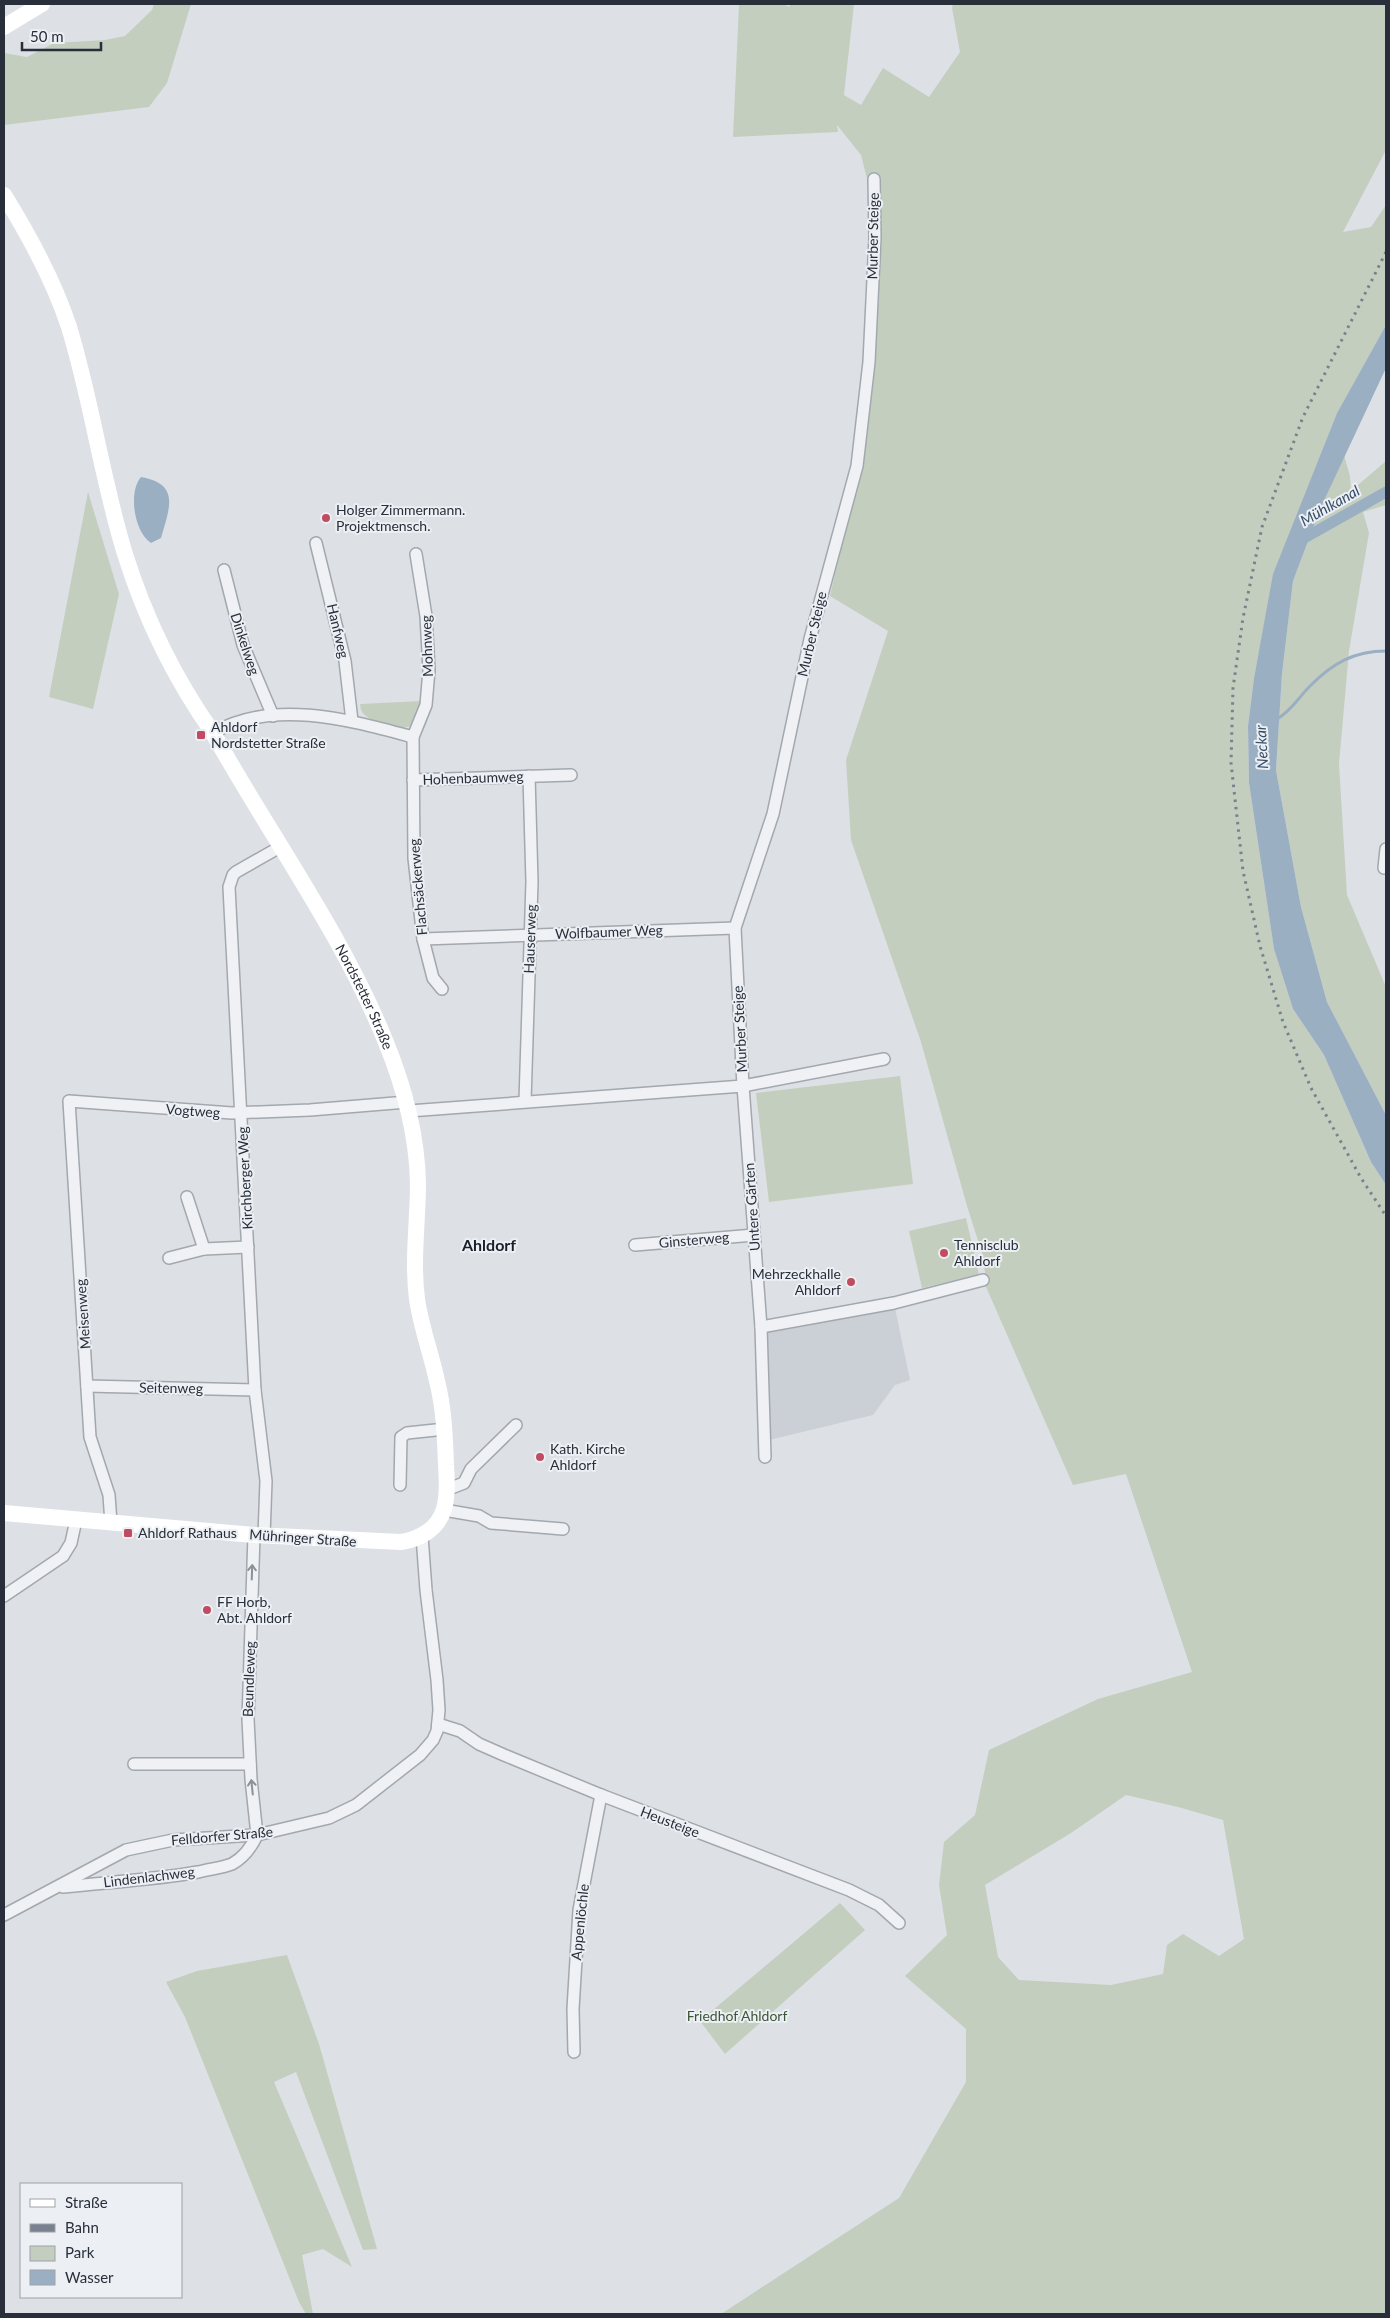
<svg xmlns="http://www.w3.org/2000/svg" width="1390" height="2318" font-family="Lato,sans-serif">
<rect width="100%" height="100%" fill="#dde1e5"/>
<path fill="#cbd0d6" d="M894,1303L910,1380L895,1385L873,1415L765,1441L761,1327Z"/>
<g fill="#c3cebf" fill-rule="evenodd">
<path d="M154,4H191L167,83L149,107L4,125V53L27,57L54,43L105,40L125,36L152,10Z"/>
<path d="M739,4H782L790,7L789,4H854L844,95L861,105L883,68L929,97L960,52L952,8L953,4H1386V150L1343,232L1371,227L1386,205V325L1337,413L1274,573L1254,678L1248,726L1249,783L1274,949L1293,1009L1324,1055L1371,1162L1386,1185V2314H721L899,2198L966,2082V2029L905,1976L947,1935L939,1885L944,1842L975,1815L989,1750L1098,1699L1192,1672L1126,1474L1073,1485L983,1280L985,1272L982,1253L967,1206L921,1042L851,840L846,760L888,631L830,596L865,439L882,238L861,155L837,125L838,132L733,137ZM1126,1795L1178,1807L1223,1820L1244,1939L1219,1956L1183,1934L1167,1945L1163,1974L1111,1985L1019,1980L998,1957L985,1885L1071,1833Z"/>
<path d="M1344,455L1350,476L1351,491L1386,461V505L1363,512L1369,533L1349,651L1339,764L1347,895L1386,987V1115L1327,1002L1301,907L1276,770L1282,674L1293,581L1321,507Z"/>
<path d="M88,492L119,594L93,709L49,697Z"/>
<path d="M423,701C420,710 419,721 410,726C400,731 373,723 365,715C361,712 361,709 360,704Z"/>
<path d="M900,1076L913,1184L769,1202L756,1093Z"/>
<path d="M966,1218L979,1275L922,1288L909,1231Z"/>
<path d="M840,1903L865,1930L725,2054L700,2021Z"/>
<path d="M287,1955L319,2044L377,2249L363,2250L296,2072L274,2082L352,2267L323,2249L302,2255L313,2314H306L299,2302L185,2017L166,1982L197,1971Z"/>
</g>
<g fill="#9bafc3">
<path d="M1386,325V368L1321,507L1293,581L1282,674L1276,770L1301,907L1327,1002L1386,1115V1185L1371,1162L1324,1055L1293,1009L1274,949L1249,783L1248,726L1254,678L1273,574L1337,413Z"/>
<path d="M141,477C180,484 170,507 161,538L151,543C134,532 128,492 141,477Z"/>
</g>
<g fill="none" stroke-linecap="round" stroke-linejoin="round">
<path stroke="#9bafc3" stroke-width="3" d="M1277,719C1291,711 1299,697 1310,686C1333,663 1354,651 1386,651"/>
<path stroke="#9bafc3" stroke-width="11" d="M1299,541L1386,492"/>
<defs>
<g id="street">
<path d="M316,543L345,661L352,721"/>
<path d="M416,554L426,616L429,670L426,705L413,737L414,858L423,939L433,978L442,989"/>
<path d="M224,570L243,645L273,716"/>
<path d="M213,733C273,698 350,720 413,737"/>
<path d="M413,780L571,775"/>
<path d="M1386,849L1384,868L1386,867"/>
<path d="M423,939L735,928"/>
<path d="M525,1101L532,882L529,776"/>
<path d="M409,1111L743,1086L884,1059"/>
<path d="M187,1197L204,1249"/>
<path d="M635,1245L754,1235"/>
<path d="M169,1258L204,1249L248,1247"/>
<path d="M761,1327L894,1303L983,1280"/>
<path d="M87,1386L255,1390"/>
<path d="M765,1457L761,1327L743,1086L735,928L773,814L810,639L857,466L869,362L875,238L874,179"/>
<path d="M400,1485L401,1437L407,1433L445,1429"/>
<path d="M446,1490L464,1483L471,1469L516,1425"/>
<path d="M444,1510L479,1516L491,1523L563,1529"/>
<path d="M111,1523L109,1495L90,1437L69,1101L232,1113L310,1110L407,1102"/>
<path d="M264,1536L266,1481L255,1390L229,887L233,875L236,872L280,847"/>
<path d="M4,1596L63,1556L71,1543L76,1520"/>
<path d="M438,1724L460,1731L479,1744L504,1755L601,1795L849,1890L879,1905L899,1923"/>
<path d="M134,1764H250"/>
<path d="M63,1887C108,1882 153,1880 198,1872C209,1869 222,1868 232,1864C243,1858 252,1846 257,1835L251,1779L248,1719L254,1535"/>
<path d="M4,1915L126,1850L173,1840L257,1835L329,1818L356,1805L420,1755L433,1740L437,1731L439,1710L437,1680L426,1590L422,1536"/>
<path d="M574,2052L573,2009L579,1910L601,1795"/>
</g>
</defs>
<use href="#street" stroke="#a3a8ae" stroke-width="14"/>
<use href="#street" stroke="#eff1f4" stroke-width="11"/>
<g stroke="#fff" stroke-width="16">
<path d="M4,27L42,4"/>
<path id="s1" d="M4,195C30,237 54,281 69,327C92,402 102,480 125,554C145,618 175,679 213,733C270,835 341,932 385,1040C404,1086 417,1133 418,1183C418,1221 412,1260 417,1299C421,1327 431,1353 437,1381C444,1408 445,1437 446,1465C447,1479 448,1496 444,1509C438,1529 420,1539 401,1542L254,1535L4,1513"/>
</g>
<path stroke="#78818d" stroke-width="3" stroke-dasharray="2.5 5" stroke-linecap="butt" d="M1386,252L1303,417L1262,527L1243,618L1233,688L1231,763L1243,871L1260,946L1283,1022L1311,1088L1361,1178L1386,1216"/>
</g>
<defs><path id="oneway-shaft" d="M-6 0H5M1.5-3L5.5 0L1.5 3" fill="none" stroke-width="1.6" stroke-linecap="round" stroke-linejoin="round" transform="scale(1.25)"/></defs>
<g stroke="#8c9097">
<use href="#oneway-shaft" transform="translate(252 1572) rotate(-88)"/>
<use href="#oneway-shaft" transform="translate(252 1787) rotate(-96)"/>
</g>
<g fill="#c04c61" stroke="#eceff3" stroke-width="2">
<circle cx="326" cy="518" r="5"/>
<rect x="196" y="730" width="10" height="10" rx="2.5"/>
<circle cx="944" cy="1253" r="5"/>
<circle cx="851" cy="1282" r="5"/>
<circle cx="540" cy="1457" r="5"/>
<rect x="123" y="1528" width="10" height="10" rx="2.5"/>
<circle cx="207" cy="1610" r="5"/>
</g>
<g text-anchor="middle" stroke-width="4" stroke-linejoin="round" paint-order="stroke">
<g font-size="14" fill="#282f3a" stroke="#eceff3">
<text transform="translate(873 236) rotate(-89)" y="5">Murber Steige</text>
<text transform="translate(338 631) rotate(77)" y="5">Hanfweg</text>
<text transform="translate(812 634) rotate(-77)" y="5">Murber Steige</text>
<text transform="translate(245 644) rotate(72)" y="5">Dinkelweg</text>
<text transform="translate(427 646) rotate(-92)" y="5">Mohnweg</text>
<text transform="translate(473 778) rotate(-2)" y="5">Hohenbaumweg</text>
<text transform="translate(418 887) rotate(-95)" y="5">Flachsäckerweg</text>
<text transform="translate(609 932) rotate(-2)" y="5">Wolfbaumer Weg</text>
<text transform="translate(530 939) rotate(-88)" y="5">Hauserweg</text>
<text dy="5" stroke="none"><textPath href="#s1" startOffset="886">Nordstetter Straße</textPath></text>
<text transform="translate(740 1029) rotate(-93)" y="5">Murber Steige</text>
<text transform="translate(193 1111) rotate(4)" y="5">Vogtweg</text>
<text transform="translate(245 1178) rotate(-93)" y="5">Kirchberger Weg</text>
<text transform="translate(752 1207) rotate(-94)" y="5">Untere Gärten</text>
<text transform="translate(694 1240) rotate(-5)" y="5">Ginsterweg</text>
<text transform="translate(83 1314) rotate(-94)" y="5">Meisenweg</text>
<text transform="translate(171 1388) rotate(1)" y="5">Seitenweg</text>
<text transform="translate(303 1538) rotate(4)" y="5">Mühringer Straße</text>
<text transform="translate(249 1679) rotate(-88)" y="5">Beundleweg</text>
<text transform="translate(670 1822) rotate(21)" y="5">Heusteige</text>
<text transform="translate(222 1836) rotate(-5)" y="5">Felldorfer Straße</text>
<text transform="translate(149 1877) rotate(-7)" y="5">Lindenlachweg</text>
<text transform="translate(580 1922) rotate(-84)" y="5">Appenlöchle</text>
</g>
<g font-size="14" fill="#282f3a" stroke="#eceff3" text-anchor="start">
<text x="336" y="515">Holger Zimmermann.<tspan x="336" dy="16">Projektmensch.</tspan></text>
<text x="211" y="732">Ahldorf<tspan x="211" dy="16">Nordstetter Straße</tspan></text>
<text x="954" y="1250">Tennisclub<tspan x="954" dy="16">Ahldorf</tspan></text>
<text x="841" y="1279" text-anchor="end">Mehrzeckhalle<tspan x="841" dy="16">Ahldorf</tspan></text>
<text x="550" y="1454">Kath. Kirche<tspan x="550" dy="16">Ahldorf</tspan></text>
<text x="138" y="1538">Ahldorf Rathaus</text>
<text x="217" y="1607">FF Horb,<tspan x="217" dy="16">Abt. Ahldorf</tspan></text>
</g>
<g font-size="14" fill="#3d5537" stroke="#eceff3">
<text x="737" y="2021">Friedhof Ahldorf</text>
</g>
<g font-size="15" font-style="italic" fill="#364f6a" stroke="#eceff3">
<text transform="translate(1330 506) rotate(-30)" y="5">Mühlkanal</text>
<text transform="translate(1262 747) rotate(-93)" y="5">Neckar</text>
</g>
<g font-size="16" font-weight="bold" fill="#1a202b" stroke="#eceff3">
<text x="489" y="1251">Ahldorf</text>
</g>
</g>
<rect width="1390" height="2318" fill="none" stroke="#282f3a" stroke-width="10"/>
<rect x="20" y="2183" width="162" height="115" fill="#eceff3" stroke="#9ea2a9"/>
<rect x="30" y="2199" width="25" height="8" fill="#ffffff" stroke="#9ea2a9"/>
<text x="65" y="2208" font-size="15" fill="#282f3a">Straße</text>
<rect x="30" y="2224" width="25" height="8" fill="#78818d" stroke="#9ea2a9"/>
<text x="65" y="2233" font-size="15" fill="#282f3a">Bahn</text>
<rect x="30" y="2246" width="25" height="15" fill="#c3cebf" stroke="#9ea2a9"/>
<text x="65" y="2258" font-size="15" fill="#282f3a">Park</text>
<rect x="30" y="2270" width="25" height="15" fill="#9bafc3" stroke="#9ea2a9"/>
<text x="65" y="2283" font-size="15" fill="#282f3a">Wasser</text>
<path d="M22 42v8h79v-8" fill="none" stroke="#282f3a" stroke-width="2.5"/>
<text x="30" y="42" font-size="15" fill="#282f3a" stroke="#eceff3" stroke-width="4" paint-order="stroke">50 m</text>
</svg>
